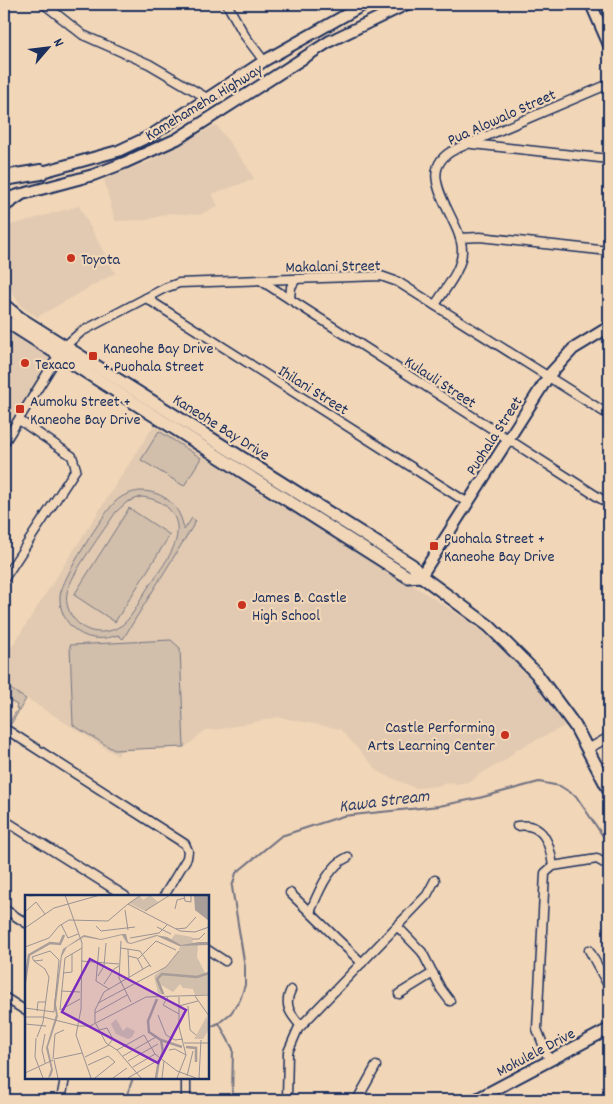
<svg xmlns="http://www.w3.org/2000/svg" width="613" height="1104" font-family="Dekko,sans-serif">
<defs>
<pattern id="grass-tufts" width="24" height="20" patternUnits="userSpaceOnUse" patternTransform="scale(1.25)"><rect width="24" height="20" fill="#d1beab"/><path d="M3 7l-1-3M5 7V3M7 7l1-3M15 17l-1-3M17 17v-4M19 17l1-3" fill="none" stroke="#a99b8e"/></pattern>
</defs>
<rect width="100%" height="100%" fill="#f1d6b8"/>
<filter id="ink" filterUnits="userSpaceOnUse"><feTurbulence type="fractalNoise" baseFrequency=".02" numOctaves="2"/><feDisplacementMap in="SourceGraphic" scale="10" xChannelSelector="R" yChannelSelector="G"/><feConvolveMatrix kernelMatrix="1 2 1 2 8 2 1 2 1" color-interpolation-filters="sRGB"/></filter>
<g filter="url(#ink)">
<g fill="#e1cab1">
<path d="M216,125L246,165L254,179L212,194L218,206L199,215L170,213L147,220L115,221L104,179L148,162Z"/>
<path d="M79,206L115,273L37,317L22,307L4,280V227Z"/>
<path d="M4,323L50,355L52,360L4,437Z"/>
<path d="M156,422L469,621L499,645L526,671L567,725L516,750L506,760L478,775L472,781L457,784L451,782L437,786L415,788L379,772L340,729L278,717L221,729L205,730L186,747L121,750L118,756L4,684V659Z"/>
</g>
<path fill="url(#grass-tufts)" stroke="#767684" d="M9,688L26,699L11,724L9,723L18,709L16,708L17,705L7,699L4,703V697Z"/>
<g fill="#d1beab" stroke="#767684" fill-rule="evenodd">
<path d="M159,431L201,458L184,486L141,460Z"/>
<path d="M140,491C165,491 181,507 184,530L192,518L196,521L123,639L118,635C104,640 90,640 78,632C66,624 59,610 60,596C61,580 104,512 116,501C123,495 131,492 140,491ZM141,497C151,498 161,501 168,508C193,534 161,567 147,589C139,601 131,622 117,628C103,635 86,633 76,621C69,614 65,603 67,593C70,575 105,529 116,512L127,502Z"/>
<path d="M129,508L170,535L115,622L74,595Z"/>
<path d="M171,640L180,648L184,747L114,750L73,725L70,645Z"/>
</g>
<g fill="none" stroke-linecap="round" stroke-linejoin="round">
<g stroke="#707181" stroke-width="2">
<path d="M208,1028L219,1023"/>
<path d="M62,1099L70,1100"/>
<path d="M28,1100L40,1097L58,1099"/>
<path d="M125,1100L133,1078"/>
<path d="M232,1100L233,1049L219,1023L231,1013L240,1000L245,985V967L232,887L236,873L281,836L343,816L439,806L479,798L539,782L560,786L576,796L609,845"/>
</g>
<defs>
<g id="street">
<path d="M44,4L83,35L149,64L207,98"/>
<path d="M227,4L245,36L264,61"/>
<path d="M472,144L609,159"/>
<path d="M460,238L480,237L609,251"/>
<path d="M260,280L609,504"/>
<path d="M146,298L468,503"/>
<path d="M290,299L291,287L296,279"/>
<path d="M435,305C445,289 462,270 462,251C463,219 408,171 456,149L609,84"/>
<path d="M65,346L81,332L165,288L179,283L381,276L398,282L609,415"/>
<path d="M4,443L58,356"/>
<path d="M4,579L76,469L72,456L19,420"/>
<path d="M4,685V684"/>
<path d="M4,728L185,844L188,851L187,858L164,896"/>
<path d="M588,749L609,737"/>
<path d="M4,820L125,896"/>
<path d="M517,826C544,822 550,844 553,866"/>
<path d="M290,893L362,963"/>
<path d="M4,909L26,923"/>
<path d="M310,912C318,894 328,866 348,857"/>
<path d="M397,926L422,952L441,989L450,1001"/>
<path d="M208,950L225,961"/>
<path d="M589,950L609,987"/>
<path d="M291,990C283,1005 291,1015 301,1026"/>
<path d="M399,994L433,973"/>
<path d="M4,997L26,1011"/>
<path d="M549,1060L537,1029L545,873L553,866L597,859L609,866"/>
<path d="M61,1100L65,1078"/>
<path d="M186,1100V1078"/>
<path d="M287,1100L288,1052L298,1029L427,895L435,880"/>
<path d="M357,1100L376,1066"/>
</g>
<g id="secondary">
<path d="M591,4L609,45"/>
<path d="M35,174L118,151L150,136L264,61L365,4"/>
<path d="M4,199L93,175L124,163L177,139L330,41L407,4"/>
<path d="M421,576L550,374L573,349L609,327"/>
<path d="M475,1100L609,1029"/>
</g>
<g id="primary">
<path d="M4,206L20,195"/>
<path d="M4,305L20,318L412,565L421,576L489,626L536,673L575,726L609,790"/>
<path d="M4,320L408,577L421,576"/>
</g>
<path id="highway" d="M4,178L41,172"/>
</defs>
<use href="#street" stroke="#1b2f5e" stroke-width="11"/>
<use href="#secondary" stroke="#1b2f5e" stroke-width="14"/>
<use href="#primary" stroke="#1b2f5e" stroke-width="15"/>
<use href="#highway" stroke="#1b2f5e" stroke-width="18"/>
<use href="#street" stroke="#f1d6b8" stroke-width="8"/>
<use href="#secondary" stroke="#f1d6b8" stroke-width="10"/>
<use href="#primary" stroke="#f1d6b8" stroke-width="11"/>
<use href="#highway" stroke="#f1d6b8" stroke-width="14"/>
</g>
</g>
<g fill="#c8321e" stroke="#f1d6b8" stroke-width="2">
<circle cx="71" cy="258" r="5"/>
<rect x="88" y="351" width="10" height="10" rx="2.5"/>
<circle cx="25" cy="363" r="5"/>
<rect x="15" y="404" width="10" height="10" rx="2.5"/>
<rect x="429" y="541" width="10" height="10" rx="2.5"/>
<circle cx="242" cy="605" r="5"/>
<circle cx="505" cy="735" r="5"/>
</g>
<g text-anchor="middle" stroke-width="4.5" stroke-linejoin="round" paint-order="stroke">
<g font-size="16" fill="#1b2f5e" stroke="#f1d6b8">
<text transform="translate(203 101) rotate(-31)" y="6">Kamehameha Highway</text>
<text transform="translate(501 116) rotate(-24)" y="6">Pua Alowalo Street</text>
<text transform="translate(333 265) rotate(-1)" y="6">Makalani Street</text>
<text transform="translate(441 381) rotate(33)" y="6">Kulauli Street</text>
<text transform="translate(314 389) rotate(32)" y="6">Ihilani Street</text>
<text transform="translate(222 426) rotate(32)" y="6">Kaneohe Bay Drive</text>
<text transform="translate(493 435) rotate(-57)" y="6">Puohala Street</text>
<text transform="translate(535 1051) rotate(-28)" y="6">Mokulele Drive</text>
</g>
<g font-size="16" fill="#1b2f5e" stroke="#f1d6b8" text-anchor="start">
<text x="81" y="264">Toyota</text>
<text x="103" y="353">Kaneohe Bay Drive<tspan x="103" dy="18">+ Puohala Street</tspan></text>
<text x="35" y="369">Texaco</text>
<text x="30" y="406">Aumoku Street +<tspan x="30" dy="18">Kaneohe Bay Drive</tspan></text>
<text x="444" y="543">Puohala Street +<tspan x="444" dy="18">Kaneohe Bay Drive</tspan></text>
<text x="252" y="602">James B. Castle<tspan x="252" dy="18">High School</tspan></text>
<text x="495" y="732" text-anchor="end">Castle Performing<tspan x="495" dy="18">Arts Learning Center</tspan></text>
</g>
<g font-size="18" font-style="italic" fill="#37456a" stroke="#f1d6b8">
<text transform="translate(384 800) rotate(-7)" y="6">Kawa Stream</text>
</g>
</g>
<g transform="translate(25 895)">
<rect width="184" height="184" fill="#f1d6b8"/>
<path d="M150,39L167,42L168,50H173L172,62L180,78L184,77V99L170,100L168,94L158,93L155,89L148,97L136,90L140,100L133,98L129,81L144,69L154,56L155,50L146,45ZM182,121L184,134L178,144H169Z" fill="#d1beab"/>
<path d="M125,0L133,7L120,16L104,8L115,1L118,5Z" fill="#d1beab"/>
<path d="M91,124L98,136L102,132L110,136L107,142L103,144L91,139L86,129Z" fill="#d1beab"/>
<path d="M169,0H184V26L170,15ZM97,39H101L103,47L106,48L131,40L142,42L156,50L174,47H184V50L154,51L132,41L106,49L102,48L97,40L76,45L59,42L42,52L37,61L31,109L33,121L23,152L28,175L26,181L23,183L26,174L21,153L31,120L29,109L36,60L38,54L59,40L76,44Z" fill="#a89d99"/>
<path fill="none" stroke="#a89d99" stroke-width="2.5" d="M0,87L4,60L25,48L35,49L39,40M138,99L132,84L137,79L172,82L184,78M132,104L123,126L124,137L136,145L157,152M161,152L171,153V167M136,162L138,157L136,145M131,183L134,165"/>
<path fill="none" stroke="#9b9394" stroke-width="1" d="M40,0L57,48L56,114L51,140L66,183M159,0L160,6L166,7V0M4,1L20,0M103,9L116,0M150,14L152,5L160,3M100,15L103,35M1,16L11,7L20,19M120,16L145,0M36,29L43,43L53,39M71,31L76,36L110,32M132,32L146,39M0,33L29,13L75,0M151,34L161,33L171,22M105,43L134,38L142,30M167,44H174L180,38M96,46L94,83L106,107M0,52L24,43L34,31L44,25L83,26L103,9L155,36L170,37L184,32M74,52L71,86L84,94M96,53L115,56L126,72M103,54L104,82M103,61L112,63L118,74M113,64L131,46L151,55M9,66L20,74L24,82L18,127L12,142M56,66L94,69M38,78L47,77V59M73,81L79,71L81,48M79,89L89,74L94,71M36,96L55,97M170,101L184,121M143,102L138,110L154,119M55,104L35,115L40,63L57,53M73,108L141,72L154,56M154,111L173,106M163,111L165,135L171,140M0,113L29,117L34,65L25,56L7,62L9,66L18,65M12,116L13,107H21M70,118L102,100M133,120L141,140L150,145L158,144M0,122H18L54,131M70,128V115L79,97L125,70M0,129L21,131M71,129L81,148L92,155L116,183M54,131H65L121,102L184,100M74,135L82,133L88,144L84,149M11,143L10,162L18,183M159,148H184M92,155L119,140L130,159L152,176L171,183M144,155L150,154L161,160M98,161L131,142M60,162L84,150M28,164L30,139L39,135M29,164L57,158M29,165L33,183M103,166L133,149M20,168L17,155L20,139M63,170L83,161L90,167L70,183M108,172L130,159M0,178L28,165M162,181L168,156M88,183L102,173M103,183L130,167M137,183L139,166M152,183L161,160L154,132V102M174,183L176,145"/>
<path fill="#7b2cbf" fill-opacity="0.15" stroke="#7b2cbf" stroke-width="2.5" d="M65,64L161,115L133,168L37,117Z"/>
<rect width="184" height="184" fill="none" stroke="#1b2f5e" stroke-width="2.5"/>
</g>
<rect width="613" height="1104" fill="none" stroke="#f1d6b8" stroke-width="20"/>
<rect x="10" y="10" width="593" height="1084" fill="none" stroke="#1b2f5e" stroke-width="2" filter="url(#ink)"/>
<g transform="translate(48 48) rotate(62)" stroke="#f1d6b8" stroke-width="4" paint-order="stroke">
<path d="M0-4L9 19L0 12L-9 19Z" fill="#1b2f5e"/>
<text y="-8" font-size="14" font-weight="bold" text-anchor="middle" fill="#1b2f5e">N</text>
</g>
</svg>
